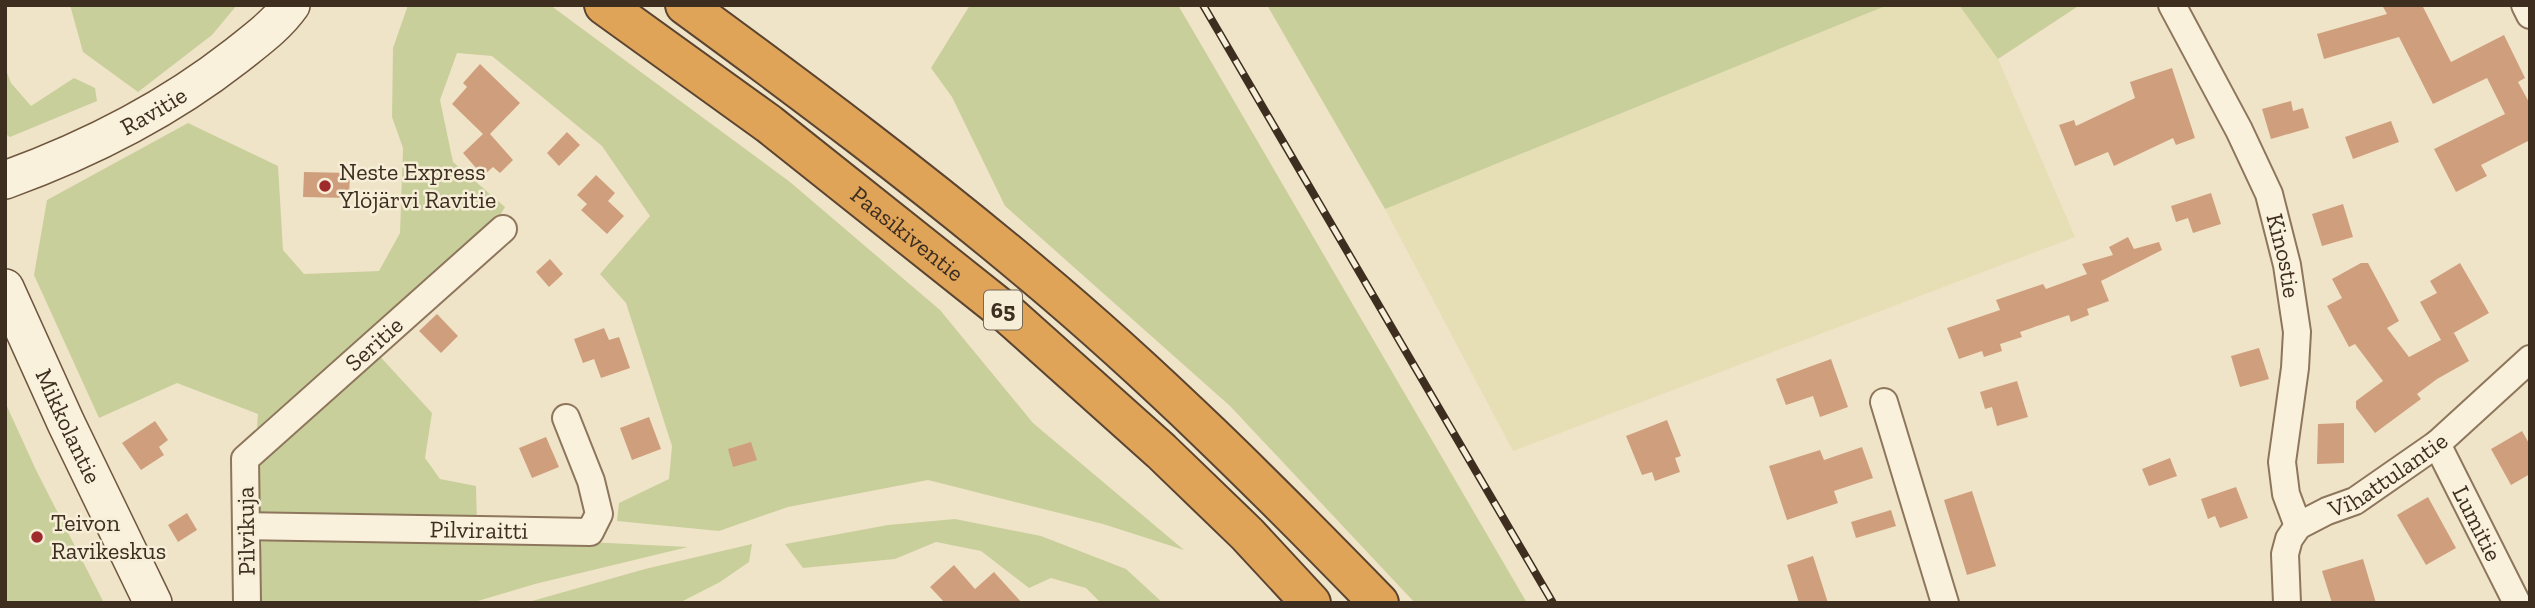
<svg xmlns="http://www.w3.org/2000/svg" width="2535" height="608" font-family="'Zilla Slab',serif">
<rect width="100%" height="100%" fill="#f0e4c8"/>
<path fill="#e6deb5" d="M1888,5H1959L1998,59L2075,237L1513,451L1385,209Z"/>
<g fill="#c9cf9b">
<path d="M70,5H237L212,35L138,92L83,52Z"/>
<path d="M408,5H550L790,182L940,310L1033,423L1184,550L1103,524L928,480L788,507L719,531L617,521L619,503L669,479L672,446L626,303L600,274L650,216L602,146L492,56L457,53L440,100L453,162L505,207L489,234L256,440L258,414L177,383L99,418L34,275L47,200L188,123L278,166L283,250L304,274L379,271L400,233L403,148L392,117L393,48Z"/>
<path d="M970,5H1178L1527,603H1415L1230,406L1005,206L952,97L931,68Z"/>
<path d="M1267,5H1888L1385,209Z"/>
<path d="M1959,5H2080L1998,59Z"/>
<path d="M5,67L11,83L31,106L74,78L95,88L97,101L10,137L5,134Z"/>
<path d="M375,351L432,413L425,458L440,479L476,486L477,525L259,521L257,456Z"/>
<path d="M5,402L36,470L104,603H5Z"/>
<path d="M955,519L1041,536L1126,569L1163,603H1101L1086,588L1051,578L1029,588L981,551L936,542L895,559L803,568L785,544L888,525Z"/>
<path d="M262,534L589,542L688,547L535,584L471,603H258Z"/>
<path d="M752,544L749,562L720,582L679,603H525L645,569Z"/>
</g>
<g fill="#cf9f7d">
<path d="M2382,5H2422L2451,62L2504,35L2525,78L2518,82L2530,104V140L2481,165L2487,176L2456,192L2434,149L2505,114L2487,78L2433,104L2399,37L2324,59L2317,34L2387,14Z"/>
<path d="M480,64L520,103L490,134L513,160L500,173L493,167L483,176L463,153L483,134L452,104L467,87L463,83Z"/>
<path d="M2172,68L2195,138L2176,145L2173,138L2114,166L2108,152L2075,166L2059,125L2074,120L2076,126L2135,98L2130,82Z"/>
<path d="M2291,101L2293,111L2303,108L2309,128L2271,139L2262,109Z"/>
<path d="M2391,121L2399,142L2353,159L2345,137Z"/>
<path d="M567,132L580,145L559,166L547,153Z"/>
<path d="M304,172L350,173L349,198L303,197Z"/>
<path d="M596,175L615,193L608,201L624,216L607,234L581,210L587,204L577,195Z"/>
<path d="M2211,193L2221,224L2193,233L2188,218L2176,222L2171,206Z"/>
<path d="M2343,204L2353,237L2322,246L2312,214Z"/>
<path d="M2128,237L2134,249L2159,242L2162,250L2101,281L2109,301L2087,309L2089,315L2071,322L2069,315L2020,332L2022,337L2000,344L2002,351L1984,357L1982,351L1959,359L1947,328L2000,310L1996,300L2043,284L2046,289L2087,274L2082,264L2113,255L2109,247Z"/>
<path d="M550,259L563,274L549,287L536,272Z"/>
<path d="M2361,263H2368L2399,321L2387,328L2409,357L2441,340L2420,302L2437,293L2430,281L2460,263L2489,313L2450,335L2454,333L2469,361L2437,379L2417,394L2421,399L2375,433L2356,408V401L2383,381L2355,344L2349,347L2327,306L2342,298L2332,279Z"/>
<path d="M437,314L458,336L441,353L419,331Z"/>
<path d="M604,328L609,340L619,337L630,368L601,378L594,359L583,363L574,339Z"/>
<path d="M2259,348L2269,379L2240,387L2231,356Z"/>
<path d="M1831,359L1848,407L1820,417L1813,396L1786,405L1776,379Z"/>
<path d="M2017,381L2028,417L1997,426L1992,407L1985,409L1980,392Z"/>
<path d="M649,417L661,449L632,460L620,428Z"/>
<path d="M1667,420L1681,456L1675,458L1680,472L1655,481L1652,472L1642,475L1626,436Z"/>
<path d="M155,421L168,440L159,447L164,455L141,470L122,443Z"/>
<path d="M2344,423V463L2317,464L2318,424Z"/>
<path d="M2522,431L2530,445V474L2511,485L2491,449Z"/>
<path d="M546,437L559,467L532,478L519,448Z"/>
<path d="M751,442L757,460L733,467L728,449Z"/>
<path d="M1862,447L1873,478L1834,491L1838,503L1787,520L1769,466L1820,450L1824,460Z"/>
<path d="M2170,458L2177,476L2149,486L2142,469Z"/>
<path d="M2236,487L2248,518L2220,528L2215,516L2208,519L2201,499Z"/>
<path d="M1972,491L1996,566L1967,575L1944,500Z"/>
<path d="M2428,497L2456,548L2426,565L2397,515Z"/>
<path d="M1891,510L1896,526L1856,538L1851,522Z"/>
<path d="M187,513L197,530L178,542L168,525Z"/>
<path d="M1813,556L1828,603H1799L1787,565Z"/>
<path d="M2363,559L2376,603H2332L2322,571Z"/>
<path d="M954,565L975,589L994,572L1022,603H945L930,587Z"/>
</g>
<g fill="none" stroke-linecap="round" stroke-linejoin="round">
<defs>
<g id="street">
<path id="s1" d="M2172,5L2239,130L2269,194L2287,265L2297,332L2295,368L2282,462L2286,494L2298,526"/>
<path d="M2525,5L2530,15"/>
<path d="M1884,402L1945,603"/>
<path id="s2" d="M2437,444L2517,603"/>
<path id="s3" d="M246,526L590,532L599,514L591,481L566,418"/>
<path id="s4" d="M247,603L245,459L503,229"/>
<path id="s5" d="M2287,603L2285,554L2289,539L2298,526L2327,511L2355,501L2437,444L2530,359"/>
</g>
<g id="secondary">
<path id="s6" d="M5,180C88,150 167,110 236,56C256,40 276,26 291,5"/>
<path id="s7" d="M5,288L66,423L153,603"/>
</g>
<g id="highway">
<path id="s8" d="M604,5L769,124L1009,315L1161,451L1247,534L1311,603"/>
<path d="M685,5C804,92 920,179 1033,274C1155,376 1268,489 1379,603"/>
</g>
</defs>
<use href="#street" stroke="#8d765c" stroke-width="30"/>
<use href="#secondary" stroke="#6f573f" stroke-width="40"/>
<use href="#highway" stroke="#5b4430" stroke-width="42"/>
<use href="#street" stroke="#faf1dc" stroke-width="26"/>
<use href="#secondary" stroke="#faf1dc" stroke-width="37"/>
<use href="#highway" stroke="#e0a458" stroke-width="38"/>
<defs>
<path id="rail" d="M1203,5L1553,603"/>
</defs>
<use href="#rail" stroke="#3d2e20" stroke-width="8"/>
<use href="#rail" stroke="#f7eed8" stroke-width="5" stroke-dasharray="16" stroke-linecap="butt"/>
</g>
<g fill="#9e2a2b" stroke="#f7eed8" stroke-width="2.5">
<circle cx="325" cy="186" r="7"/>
<circle cx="37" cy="537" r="7"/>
</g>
<g text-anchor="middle" stroke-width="5" stroke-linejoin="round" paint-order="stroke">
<rect fill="#f7eed8" stroke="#756857" stroke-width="2" x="984" y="290.5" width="38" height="39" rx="5"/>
<g font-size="23" font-weight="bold" fill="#3d2e20">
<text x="1003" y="318">65</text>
</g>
<g font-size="24" fill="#3d2e20" stroke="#f7eed8">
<text dy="8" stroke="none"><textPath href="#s6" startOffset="164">Ravitie</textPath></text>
<text dy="8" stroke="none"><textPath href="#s8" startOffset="380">Paasikiventie</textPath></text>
<text dy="8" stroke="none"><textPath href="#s1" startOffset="276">Kinostie</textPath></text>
<text dy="8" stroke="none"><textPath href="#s4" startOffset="317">Seritie</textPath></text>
<text dy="8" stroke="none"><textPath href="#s7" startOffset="152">Mikkolantie</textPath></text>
<text dy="8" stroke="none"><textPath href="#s5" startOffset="184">Vihattulantie</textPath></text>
<text dy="8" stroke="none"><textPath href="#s2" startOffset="89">Lumitie</textPath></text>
<text dy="8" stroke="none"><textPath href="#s3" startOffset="233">Pilviraitti</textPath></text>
<text transform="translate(246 531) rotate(-91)" y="8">Pilvikuja</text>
</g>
<g font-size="24" fill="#3d2e20" stroke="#f7eed8" text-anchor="start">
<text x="339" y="180">Neste Express<tspan x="339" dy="28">Ylöjärvi Ravitie</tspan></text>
<text x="51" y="531">Teivon<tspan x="51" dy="28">Ravikeskus</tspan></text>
</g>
</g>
<rect width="2535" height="608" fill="none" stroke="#3d2e20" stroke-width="14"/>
</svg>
